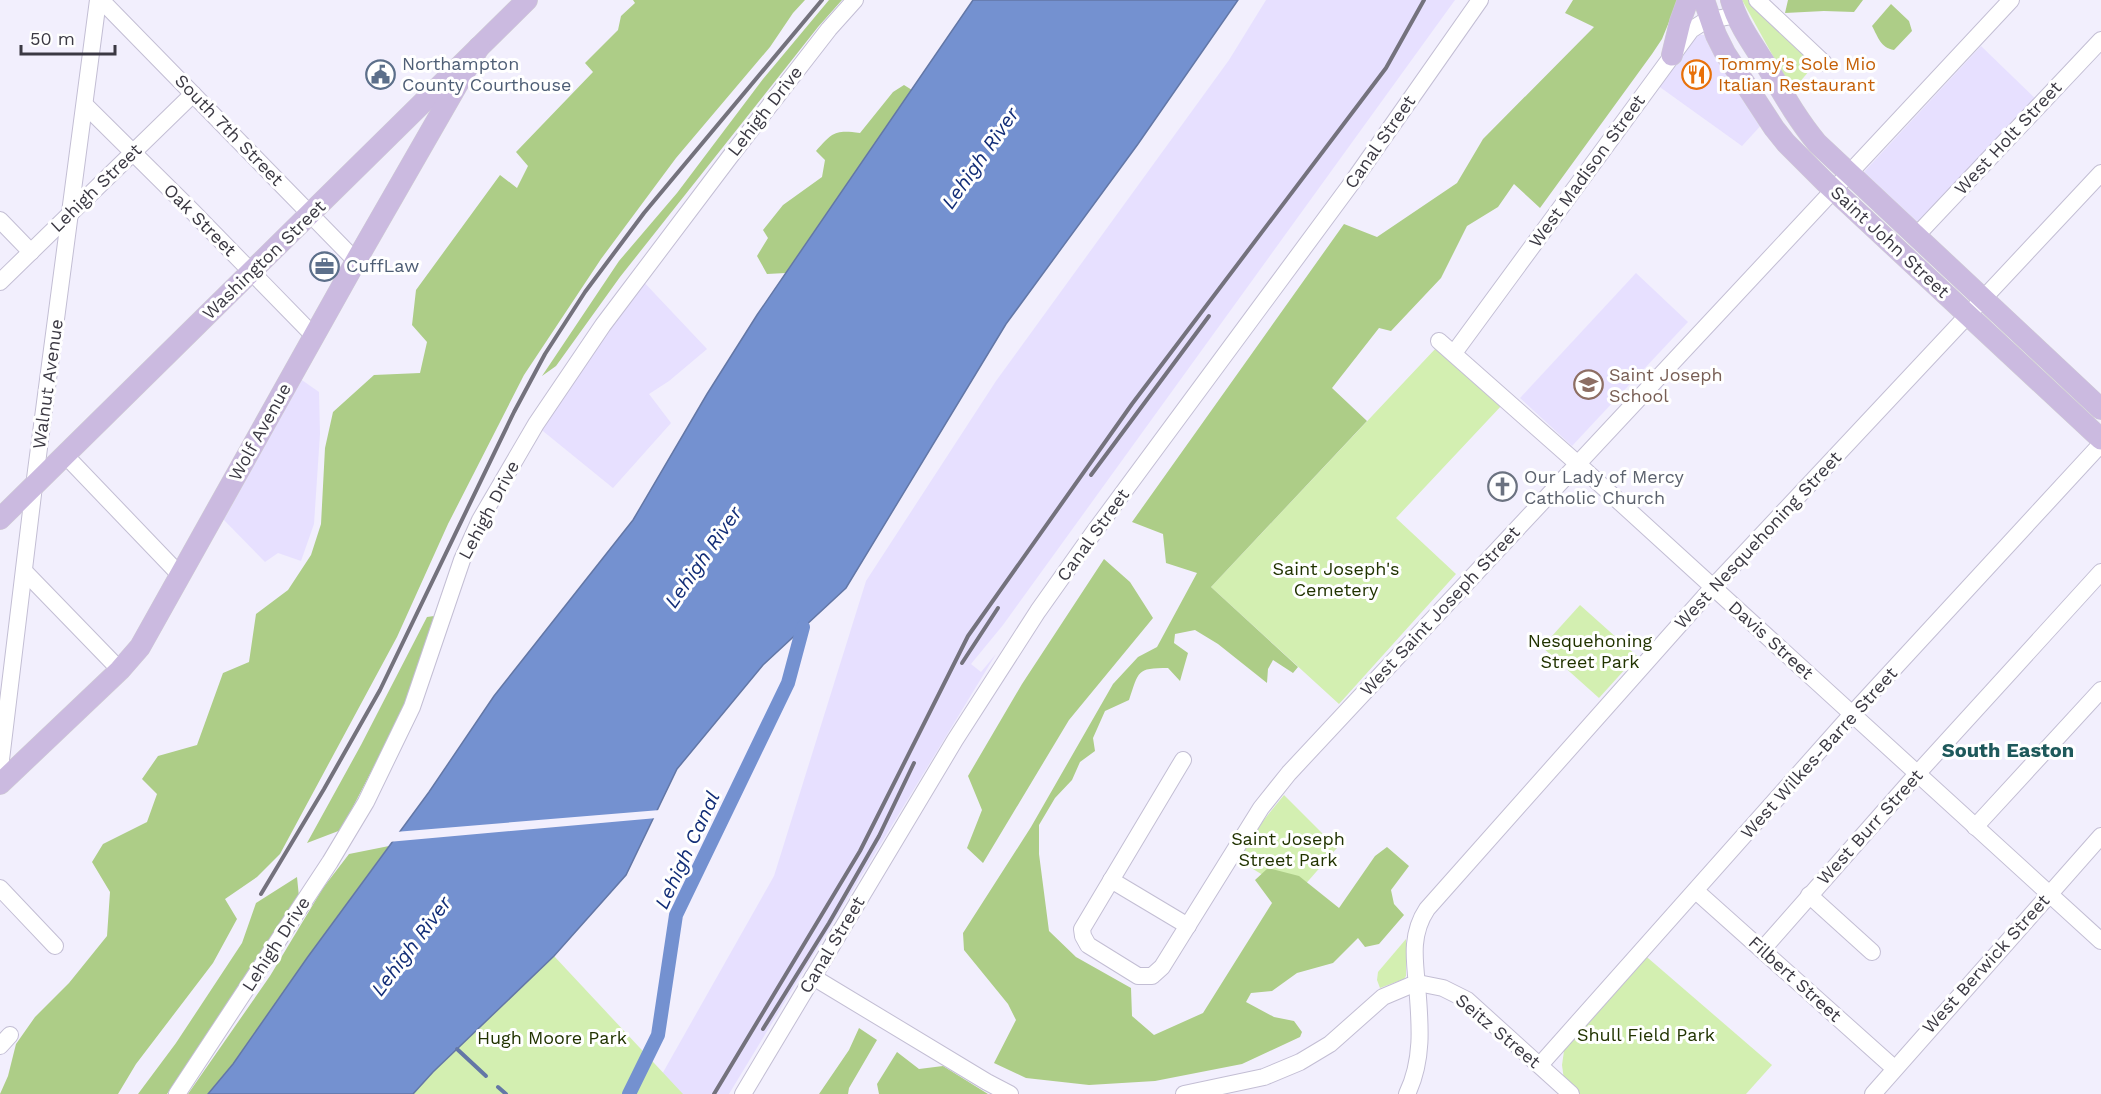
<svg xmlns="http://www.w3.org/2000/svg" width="2101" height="1094" font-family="'Work Sans',sans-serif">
<rect width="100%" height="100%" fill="#f2effd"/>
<g fill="#e7e0ff">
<path d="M1266,0H1455L1003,625L971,664L981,672L996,654L729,1094H682L661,1076L774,876L866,581L996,381L1229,60Z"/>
<path d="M1700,35H1708L1764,122L1742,146L1657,85L1693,40Z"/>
<path d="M1981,46L2039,102L1919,227L1863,173Z"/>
<path d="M1636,273L1688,322L1572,446L1520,398Z"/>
<path d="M639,277L707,349L669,381L649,394L671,423L613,488L538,427Z"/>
<path d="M299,378L319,392L320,434L314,524L301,561L278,553L265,562L222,518Z"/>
</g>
<g fill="#d3efb1">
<path d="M1742,0H1749L1807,57L1809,71L1799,83L1789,85Z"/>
<path d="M1437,347L1503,404L1396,518L1456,574L1339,704L1211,587Z"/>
<path d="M1580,605L1637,656L1599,698L1542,647Z"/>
<path d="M1284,795L1337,848L1296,895L1238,860L1263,821Z"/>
<path d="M1406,939V976L1404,979L1380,988L1377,980L1378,972Z"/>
<path d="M1641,952L1772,1065L1746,1094H1573L1564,1080L1562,1065L1566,1037Z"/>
<path d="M554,956L683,1094H413L433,1072Z"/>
</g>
<g fill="#adcd87">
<path d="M633,0H805L793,13L770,47L676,158L601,259L524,375L448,524L397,637L280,854L257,877L225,899L237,919L213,963L136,1064L118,1094H0L8,1076L16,1044L35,1017L69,983L107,936L110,892L92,862L103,844L147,822L157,794L142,779L158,756L197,745L223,673L249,662L256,614L288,590L311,555L321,524L325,448L333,412L374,375L420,373L427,342L412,325L416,290L500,175L517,188L528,166L516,152L593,72L585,63L618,30L621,16L635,3Z"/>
<path d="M829,0H842L818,27L620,277L556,366L542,376L619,261L677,193L763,79Z"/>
<path d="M1573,0H1678L1662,39L1652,54L1540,208L1514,184L1498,207L1467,226L1441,278L1391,331L1379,328L1332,388L1367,421L1211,587L1298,667L1293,673L1273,660L1268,669L1267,683L1218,644L1195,630L1175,634L1174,643L1188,653L1180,681L1168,668C1136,668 1139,671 1129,700L1105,711L1093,738L1095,751L1080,762L1072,780L1055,798L1039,825V854L1049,931L1076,957L1131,988L1132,1016L1154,1035L1203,1013L1272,903L1255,880L1268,868L1299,876L1339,908L1375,856L1387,847L1409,866L1391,890L1394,904L1404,915L1379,944L1365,947L1358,938L1333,963L1297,973L1272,991L1251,993L1246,1002L1274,1017L1294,1021L1302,1032L1300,1037L1242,1064L1155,1081L1089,1085L1026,1078L994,1063L1016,1020L1008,1004L964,950L963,933L1031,827L1113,684L1138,657L1157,647L1197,573L1166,563L1163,534L1132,522L1344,224L1377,237L1457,183L1483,139L1594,27L1565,13Z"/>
<path d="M1788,0H1863L1854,12L1824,11L1785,13Z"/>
<path d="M1891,4L1909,21L1912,31L1894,50C1881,48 1878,37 1872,26Z"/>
<path d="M904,85L912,90L786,273L767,274L757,256L768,238L763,230L783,205L822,177L825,160L816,151C833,132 835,130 860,133L893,92Z"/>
<path d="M1104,559L1130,582L1153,618L1069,720L983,863L967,848L982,810L968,776L1022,684Z"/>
<path d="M434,616L403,710L341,830L307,843L361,745L427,617Z"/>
<path d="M389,846L307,958L233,1064L208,1094H188L270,976L323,888L349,854Z"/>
<path d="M297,877L299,897L167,1094H138L176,1043L242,943L256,903Z"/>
<path d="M859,1028L877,1040L849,1088L848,1094H819L849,1050Z"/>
<path d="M897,1052L919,1069L943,1066L988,1094H879L877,1084Z"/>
</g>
<path fill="#7491d0" stroke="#6377a6" stroke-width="1.5" d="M973,0H1238L1138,144L1006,324L846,588L763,665L677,769L626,875L554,956L433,1072L413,1094H208L233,1064L307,958L429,792L494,696L633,520L707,394L757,315Z"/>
<path fill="#f2effd" d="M660,810L657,818L388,842L395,832Z"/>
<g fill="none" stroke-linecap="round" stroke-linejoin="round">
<g stroke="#6377a6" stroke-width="4">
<path d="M457,1049L486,1076"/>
<path d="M498,1087L506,1094"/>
</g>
<path stroke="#7491d0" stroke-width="14" d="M629,1094L658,1035L676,915L788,683L803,627"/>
<defs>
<g id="minor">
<path d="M101,0L356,261"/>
<path d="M1757,0L1824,63"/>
<path d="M85,105L192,211L314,336"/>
<path d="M0,220L31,252"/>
<path d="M1916,236L2101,40"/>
<path d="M0,282L193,94"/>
<path d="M1439,341L1578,464L2101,941"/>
<path d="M1454,353L1691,30L1705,21L1737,15"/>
<path d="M65,455L180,575"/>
<path d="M24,571L120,670"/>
<path d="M1183,760L1082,929L1083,936L1088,945L1138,976H1152L1162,967L1261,808L1289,773L2011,0"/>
<path d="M0,768L34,486L98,0"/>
<path d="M1975,827L2101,690"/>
<path d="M1111,880L1188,926"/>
<path d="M0,888L55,946"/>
<path d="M1696,891L1894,1068"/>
<path d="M1809,895L1872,952"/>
<path d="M1762,950L1917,774L2101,572"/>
<path d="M813,977L987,1082L1010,1094"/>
<path d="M0,1046L10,1035"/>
<path d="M1540,1065L1852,714L2101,444"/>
<path d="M177,1094L330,862L366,802L412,707L462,560L480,520L536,424L603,325L729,158L829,29L855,0"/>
<path d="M743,1094L955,740L1038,611L1094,532L1351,184L1480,0"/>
<path d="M1184,1094L1264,1077L1300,1062L1330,1044L1383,997L1409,986L1423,984L1443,988L1467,1000L1571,1094"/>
<path d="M1407,1094C1424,1059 1420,1022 1417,985C1414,957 1411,933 1427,909L1713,587L2101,173"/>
<path d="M1873,1094L2101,836"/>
</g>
<g id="major">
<path d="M1704,0L1716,35L1725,53L1774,128L1786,143L1825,182L2101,439"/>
<path d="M1731,0C1737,23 1753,45 1766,65C1782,92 1797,119 1817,143L2101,409"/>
<path d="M1672,55L1680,22L1688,0"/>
<path d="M0,519L527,0"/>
<path d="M0,784L120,670L140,647L356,261L479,47"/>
</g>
</defs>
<use href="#minor" stroke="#c3bed4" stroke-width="18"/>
<use href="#major" stroke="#d0cfd2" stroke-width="22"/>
<use href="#minor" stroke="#fff" stroke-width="16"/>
<use href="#major" stroke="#cbbae0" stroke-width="21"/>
<g stroke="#74727d" stroke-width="4">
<path d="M1091,475L1209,316"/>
<path d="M962,663L998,608"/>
<path d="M261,894L324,789L380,690L514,412L545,354L585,292L644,213L822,0"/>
<path d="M763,1029L829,923L879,836L914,763"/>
<path d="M714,1094L860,851L968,636L1132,404L1386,68L1424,0"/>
</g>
</g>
<defs>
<symbol id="civic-ring" viewBox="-11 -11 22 22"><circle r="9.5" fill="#fff" stroke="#5c6f8a" stroke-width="1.5"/><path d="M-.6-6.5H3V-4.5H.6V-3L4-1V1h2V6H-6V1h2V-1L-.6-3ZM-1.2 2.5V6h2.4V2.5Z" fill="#5c6f8a"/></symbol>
<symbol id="restaurant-ring" viewBox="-11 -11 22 22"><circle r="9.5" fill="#fff" stroke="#e8710a" stroke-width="1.5"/><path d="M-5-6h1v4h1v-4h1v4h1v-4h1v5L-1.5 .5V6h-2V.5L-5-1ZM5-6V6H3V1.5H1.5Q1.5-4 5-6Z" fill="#e8710a"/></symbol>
<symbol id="office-ring" viewBox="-11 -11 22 22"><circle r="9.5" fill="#fff" stroke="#5c6f8a" stroke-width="1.5"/><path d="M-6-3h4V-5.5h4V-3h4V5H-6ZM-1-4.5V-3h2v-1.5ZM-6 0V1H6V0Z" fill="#5c6f8a"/></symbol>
<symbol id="school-ring" viewBox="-11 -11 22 22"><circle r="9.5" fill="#fff" stroke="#8d6e63" stroke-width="1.5"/><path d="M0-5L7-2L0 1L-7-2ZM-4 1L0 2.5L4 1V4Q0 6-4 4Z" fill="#8d6e63"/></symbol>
<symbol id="church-ring" viewBox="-11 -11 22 22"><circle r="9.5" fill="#fff" stroke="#6b7280" stroke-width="1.5"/><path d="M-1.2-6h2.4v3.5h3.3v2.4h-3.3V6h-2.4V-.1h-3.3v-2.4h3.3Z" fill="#6b7280"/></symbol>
</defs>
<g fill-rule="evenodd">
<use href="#civic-ring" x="364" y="58" width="33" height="33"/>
<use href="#restaurant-ring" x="1680" y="58" width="33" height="33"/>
<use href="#office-ring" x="308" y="250" width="33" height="33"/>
<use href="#school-ring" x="1572" y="368" width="33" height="33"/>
<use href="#church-ring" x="1486" y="470" width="33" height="33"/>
</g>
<g text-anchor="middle" stroke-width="6" stroke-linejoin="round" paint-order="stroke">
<g font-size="18" fill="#4e5e75" stroke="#fff" text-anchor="start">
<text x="402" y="70">Northampton<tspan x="402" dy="21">County Courthouse</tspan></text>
<text x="346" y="272">CuffLaw</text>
</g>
<g font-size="18" fill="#c56008" stroke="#fff" text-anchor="start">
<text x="1718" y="70">Tommy's Sole Mio<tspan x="1718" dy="21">Italian Restaurant</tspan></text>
</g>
<g font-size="18" fill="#3b3943" stroke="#fff">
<text transform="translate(765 111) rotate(-52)" y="6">Lehigh Drive</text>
<text transform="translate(229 130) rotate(46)" y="6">South 7th Street</text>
<text transform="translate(2008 138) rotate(-47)" y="6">West Holt Street</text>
<text transform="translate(1380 142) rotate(-55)" y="6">Canal Street</text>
<text transform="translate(1587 171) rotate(-54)" y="6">West Madison Street</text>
<text transform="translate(96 188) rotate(-44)" y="6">Lehigh Street</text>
<text transform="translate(200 220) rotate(45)" y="6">Oak Street</text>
<text transform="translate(1890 242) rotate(43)" y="6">Saint John Street</text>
<text transform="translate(264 260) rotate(-44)" y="6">Washington Street</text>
<text transform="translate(48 384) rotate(-82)" y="6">Walnut Avenue</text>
<text transform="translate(260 432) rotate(-61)" y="6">Wolf Avenue</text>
<text transform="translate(489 510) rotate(-62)" y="6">Lehigh Drive</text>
<text transform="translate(1093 535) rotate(-54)" y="6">Canal Street</text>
<text transform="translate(1758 540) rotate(-47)" y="6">West Nesquehoning Street</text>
<text transform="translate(1440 611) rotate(-47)" y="6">West Saint Joseph Street</text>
<text transform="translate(1771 640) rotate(42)" y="6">Davis Street</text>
<text transform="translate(1819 753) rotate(-48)" y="6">West Wilkes-Barre Street</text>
<text transform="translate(1870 827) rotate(-48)" y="6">West Burr Street</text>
<text transform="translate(276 944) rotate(-57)" y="6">Lehigh Drive</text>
<text transform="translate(832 945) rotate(-59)" y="6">Canal Street</text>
<text transform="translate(1986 964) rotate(-48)" y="6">West Berwick Street</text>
<text transform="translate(1795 979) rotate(42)" y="6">Filbert Street</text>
<text transform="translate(1498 1031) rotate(40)" y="6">Seitz Street</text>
</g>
<g font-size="18" fill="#785e54" stroke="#fff" text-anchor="start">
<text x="1609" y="381">Saint Joseph<tspan x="1609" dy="21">School</tspan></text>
</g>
<g font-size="18" fill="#5b616d" stroke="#fff" text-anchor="start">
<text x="1524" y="483">Our Lady of Mercy<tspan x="1524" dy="21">Catholic Church</tspan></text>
</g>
<g font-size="18" fill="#213300" stroke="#fff">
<text x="1336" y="575">Saint Joseph's<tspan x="1336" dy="21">Cemetery</tspan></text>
<text x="1590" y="647">Nesquehoning<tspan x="1590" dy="21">Street Park</tspan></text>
<text x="1288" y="845">Saint Joseph<tspan x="1288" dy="21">Street Park</tspan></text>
<text x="1646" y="1041">Shull Field Park</text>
<text x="552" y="1044">Hugh Moore Park</text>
</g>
<g font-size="20" font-style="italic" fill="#122d77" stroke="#fff">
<text transform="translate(980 158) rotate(-55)" y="7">Lehigh River</text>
<text transform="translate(703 557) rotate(-55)" y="7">Lehigh River</text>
<text transform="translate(687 850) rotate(-65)" y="7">Lehigh Canal</text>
<text transform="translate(411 946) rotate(-53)" y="7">Lehigh River</text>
</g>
<g font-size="20" font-weight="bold" fill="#1e595b" stroke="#fff">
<text x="2008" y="757">South Easton</text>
</g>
</g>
<path d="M21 45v9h94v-9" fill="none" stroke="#3b3943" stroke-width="3"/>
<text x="30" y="45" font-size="18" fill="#3b3943" stroke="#ffffff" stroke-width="4.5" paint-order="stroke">50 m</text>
</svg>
